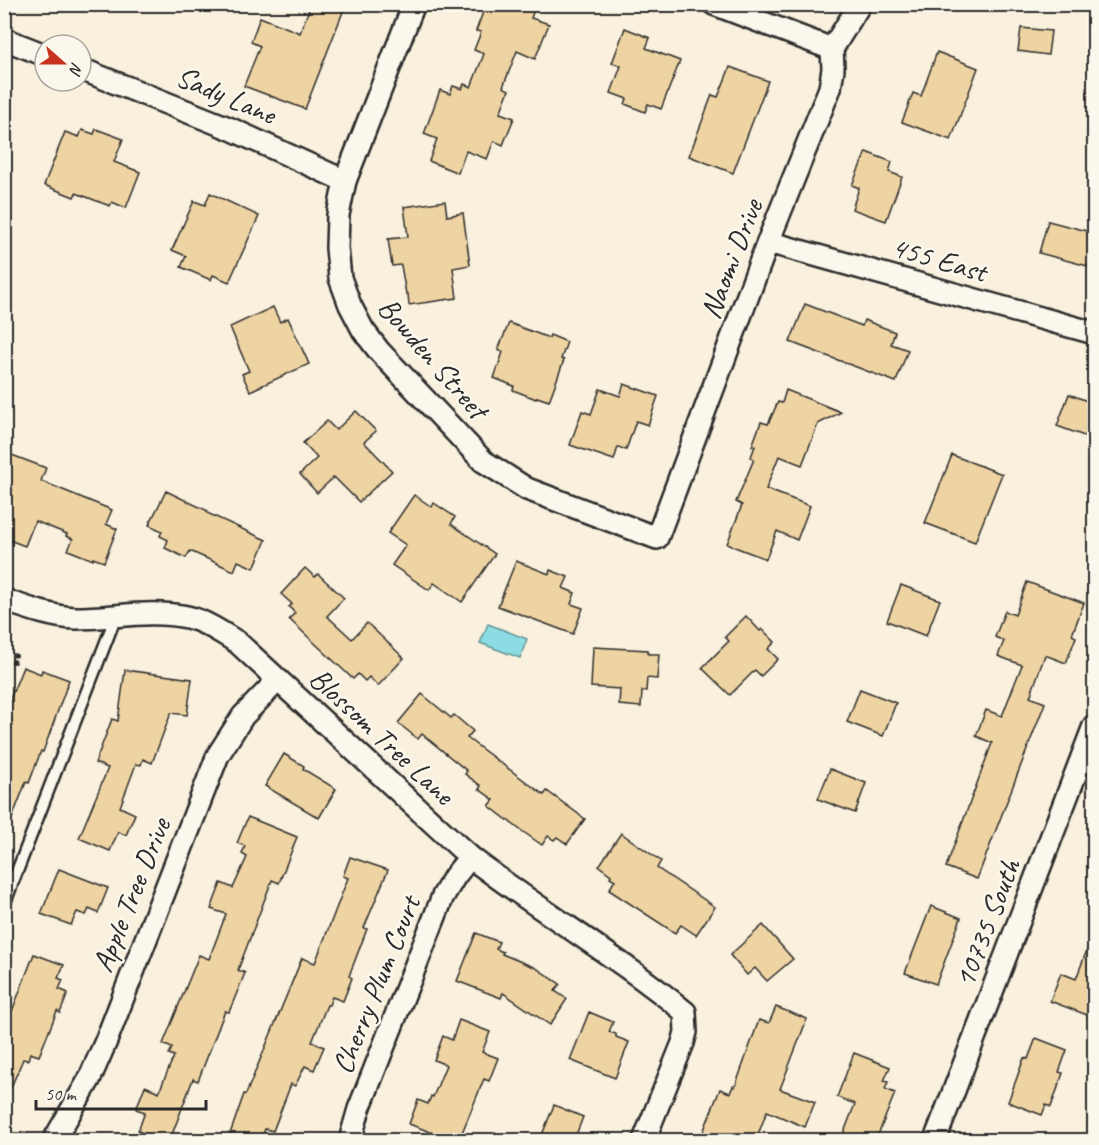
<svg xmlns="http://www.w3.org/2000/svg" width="1099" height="1145" font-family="Caveat,sans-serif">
<rect width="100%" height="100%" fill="#f9f0dd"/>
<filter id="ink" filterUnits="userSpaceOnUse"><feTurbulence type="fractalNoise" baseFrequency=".0167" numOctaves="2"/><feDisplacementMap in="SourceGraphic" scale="12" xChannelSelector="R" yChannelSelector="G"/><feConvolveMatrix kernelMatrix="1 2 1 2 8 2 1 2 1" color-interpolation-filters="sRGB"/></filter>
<g filter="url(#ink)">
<path fill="#8bdde3" stroke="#659699" stroke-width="1.5" d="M488,624L527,639L520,658L480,643Z"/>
<g fill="#efd4a3" stroke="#2b2b2b" stroke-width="1.5">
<path d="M311,4H346L305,109L244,86L260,46L251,42L260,17L300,33Z"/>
<path d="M486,4H536L531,18L549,24L535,59L517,51L503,87L509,90L500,113L514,118L503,145L494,141L487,159L466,151L458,173L429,161L437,139L424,134L440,90L450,94L453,86L462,89L464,84L471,87L484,54L474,50L481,32L476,31Z"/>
<path d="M625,28L650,38L646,48L680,61L661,109L648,104L645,112L625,104L627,99L611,93L621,66L612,63Z"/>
<path d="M1021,28L1051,31L1048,55L1018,51Z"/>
<path d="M937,52L978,68L951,140L902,122L913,93L921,96Z"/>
<path d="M730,67L768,81L733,173L689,156L712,95L718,97Z"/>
<path d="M96,129L123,139L114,162L140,172L126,208L112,202L110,206L76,193L74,197L44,185L65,132L79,137L82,130L94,134Z"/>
<path d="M866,152L892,162L889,172L902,177L886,221L852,209L859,188L852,185Z"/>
<path d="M210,193L259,216L229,282L213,275L211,280L181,267L186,256L172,250L194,201L205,205Z"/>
<path d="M445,201L447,216L463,213L470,265L453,268L457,298L409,305L408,294H406L401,265L392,266L388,239L408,237L404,207Z"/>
<path d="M1048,221L1095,233V268L1039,253Z"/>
<path d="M805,304L862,326L864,320L895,332L891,344L908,350L896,382L790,342Z"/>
<path d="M273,307L280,322L288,318L309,364L250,391L242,374L249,371L230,327Z"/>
<path d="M509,323L549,338L550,335L567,342L561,359L564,360L549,401L537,397L536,399L513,390L514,386L494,378L503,352L498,350Z"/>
<path d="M624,384L658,396L648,425L636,421L626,450L618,447L614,460L570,445L582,411L591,414L600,389L620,396Z"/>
<path d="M786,390L841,412L818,424L802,465L779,456L766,489L810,506L797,540L777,531L766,559L727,544L742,505L736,502L754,459L751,457L755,446H752L761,422L768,424L778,402L782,403Z"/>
<path d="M1069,394L1095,404V440L1057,426Z"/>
<path d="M356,411L376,431L364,442L392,471L359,502L334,477L317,493L300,474L317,458L303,443L327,421L336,430Z"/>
<path d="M4,452L46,468L41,481L112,510L106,524L117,529L104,562L93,558V560L68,550L73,539L66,536L67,534L35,521L25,546L4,538Z"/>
<path d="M952,455L1002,474L975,542L925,523Z"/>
<path d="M166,491L208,511L207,513L266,540L254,568L238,561L234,571L190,551L186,558L165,548L168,540L160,536L162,531L149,525Z"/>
<path d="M414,495L432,507L434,503L455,517L451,524L495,554L462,602L434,583L429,590L392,565L406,545L388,533Z"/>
<path d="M516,561L549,574L550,570L568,577L563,588L575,593L571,604L583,608L573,634L498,606Z"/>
<path d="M305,568L315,577L318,574L344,598L327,616L352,639L367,623L404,658L378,686L369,677L365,681L358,674L353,679L289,619L295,613L289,607L292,604L281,594Z"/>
<path d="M1027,582L1084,603L1072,635L1076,637L1066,663L1045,655L1030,697L1045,703L977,879L946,867L992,743L976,736L986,710L1002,716L1022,665L998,656L1004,641L995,637L1005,611L1015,615Z"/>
<path d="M901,585L940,600L926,636L887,621Z"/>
<path d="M746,616L760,631L762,629L775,642L768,649L778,659L761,676L755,670L730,695L702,668L729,641L725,637Z"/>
<path d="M593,647L648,650V654H659L657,679L647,678L646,691H642L641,707L619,705L620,689L591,687Z"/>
<path d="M23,667L41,674L42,670L69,680L43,752L41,751L29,783L26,782L6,834L4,714Z"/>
<path d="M125,670L192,679L187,715L171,713L152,763L143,759L141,765L136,764L120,807L135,814L126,835L118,832L110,851L79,838L108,768L95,763L112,719L118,721Z"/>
<path d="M860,689L896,703L883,736L847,722Z"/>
<path d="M422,694L451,718L454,715L473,731L467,738L544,795L547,791L585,819L567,844L557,837L554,840L548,836L542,845L519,829L489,806L494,800L479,789L481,786L465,774L467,771L422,734L418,739L398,723Z"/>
<path d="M284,754L304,766L303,769L336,789L319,818L265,786Z"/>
<path d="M830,769L866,783L855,813L818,799Z"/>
<path d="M248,817L297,837L279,883L272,880L238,970L245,973L229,1012L225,1011L198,1081L193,1079L170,1140H162L138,1131L145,1112L136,1109L145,1086L159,1092L174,1056L169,1054L172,1048L163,1044L199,955L209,959L226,914L211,909L221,883L233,888L247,857L242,854L245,846L237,843Z"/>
<path d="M621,833L661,861L657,868L715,907L696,935L681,925L675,933L609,890L615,880L610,877L611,875L599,866Z"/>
<path d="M350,857L388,870L364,928L367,929L349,976L352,978L343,1001L332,997L329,1005H327L312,1042L324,1047L314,1070L305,1066L295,1086L291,1084L273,1131L265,1129L261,1140H249L230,1134L244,1094H246L302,958L315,963L348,878L343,876Z"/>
<path d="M59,869L108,888L98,913L89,909L86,915L77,912L71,925L41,914Z"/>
<path d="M931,906L961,918L936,984L905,973Z"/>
<path d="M763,925L793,959L767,981L755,968L747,975L730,955Z"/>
<path d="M476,933L499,942L496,949L503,952L502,954L536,968L560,984L555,991L567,999L550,1025L503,993L501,998L457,981Z"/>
<path d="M1093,934H1095V1018L1050,1001L1061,973L1076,979Z"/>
<path d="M34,954L64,965L58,978L63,980L59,989L68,993L60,1013L57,1011L39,1056L30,1053L28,1060L23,1059L4,1104V1017L9,1019Z"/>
<path d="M776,1007L807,1019L780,1089L815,1102L805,1127L767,1111L756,1140H700L720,1089L730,1093L733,1086L735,1087L759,1020L769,1023Z"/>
<path d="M589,1012L613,1022L609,1032L616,1034V1037L629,1042L615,1078L570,1060Z"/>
<path d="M459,1020L490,1032L482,1052L498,1058L489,1081L484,1079L459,1140H452L409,1124L418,1100L428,1104L431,1096L433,1097L446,1065L434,1060L443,1036L452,1040Z"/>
<path d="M1036,1038L1067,1050L1059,1072L1063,1073L1051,1107L1046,1105L1042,1115L1008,1102L1024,1058L1028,1059Z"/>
<path d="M854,1053L890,1067L884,1081L888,1082L885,1089L895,1093L876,1140H841L855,1104L837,1097Z"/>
<path d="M554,1105L583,1117L574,1140H540Z"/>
</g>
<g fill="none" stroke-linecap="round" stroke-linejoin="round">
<defs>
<path id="service" d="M4,905L116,616"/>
<g id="minor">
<path d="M414,4L345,181L338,215L337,248L340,278L350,305L363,330L379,351L483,461L527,489L657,538L768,242L830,88L833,69L832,49L860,4"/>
<path d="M714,4L832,49"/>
<path d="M4,39L45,55"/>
<path d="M81,69L231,129L345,181"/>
<path d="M768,242L1094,333"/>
<path d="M4,600C27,608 51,617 76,618C113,618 151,609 187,617C205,621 222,633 237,642L470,857C540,911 617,956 685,1012L686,1032L683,1043L644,1140"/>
<path d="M54,1140L89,1080L106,1041L218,755L243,716L277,681"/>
<path d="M350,1140L359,1109L443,896L455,876L470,857"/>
<path d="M935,1140L1094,726"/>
</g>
</defs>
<use href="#service" stroke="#2b2b2b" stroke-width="15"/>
<use href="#minor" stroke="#2b2b2b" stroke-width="26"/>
<path stroke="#2b2b2b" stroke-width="4" stroke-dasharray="4.5 4.5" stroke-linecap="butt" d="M4,652L16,656L15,662L4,658"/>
<use href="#service" stroke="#fbf7ec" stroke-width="10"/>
<use href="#minor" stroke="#fbf7ec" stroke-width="21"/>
</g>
</g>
<g text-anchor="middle" stroke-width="5" stroke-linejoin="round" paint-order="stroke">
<g font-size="30" fill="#2b2b2b" stroke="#fbf7ec">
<text transform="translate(226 95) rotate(23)" y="10">Sady Lane</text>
<text transform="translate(731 259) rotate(-69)" y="10">Naomi Drive</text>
<text transform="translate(939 259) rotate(16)" y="10">455 East</text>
<text transform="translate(433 358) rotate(49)" y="10">Bowden Street</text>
<text transform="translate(382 736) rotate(43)" y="10">Blossom Tree Lane</text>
<text transform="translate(131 895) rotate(-68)" y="10">Apple Tree Drive</text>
<text transform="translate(987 923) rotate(-69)" y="10">10735 South</text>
<text transform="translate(376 985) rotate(-68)" y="10">Cherry Plum Court</text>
</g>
</g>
<rect width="1099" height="1145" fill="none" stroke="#fbf7ec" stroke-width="24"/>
<rect x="12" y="12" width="1075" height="1121" fill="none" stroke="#2b2b2b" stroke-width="2" filter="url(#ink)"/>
<g transform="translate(63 63) rotate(111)"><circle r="28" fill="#fbf7ec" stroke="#a8a59f" stroke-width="1.5"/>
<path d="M0-4.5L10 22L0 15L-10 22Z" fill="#c8321e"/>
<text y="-9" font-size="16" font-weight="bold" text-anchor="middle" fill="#2b2b2b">N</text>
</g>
<path d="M36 1100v9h170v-9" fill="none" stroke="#2b2b2b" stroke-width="3"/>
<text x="45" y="1100" font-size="18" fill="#2b2b2b" stroke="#fbf7ec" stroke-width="4.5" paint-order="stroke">50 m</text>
</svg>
